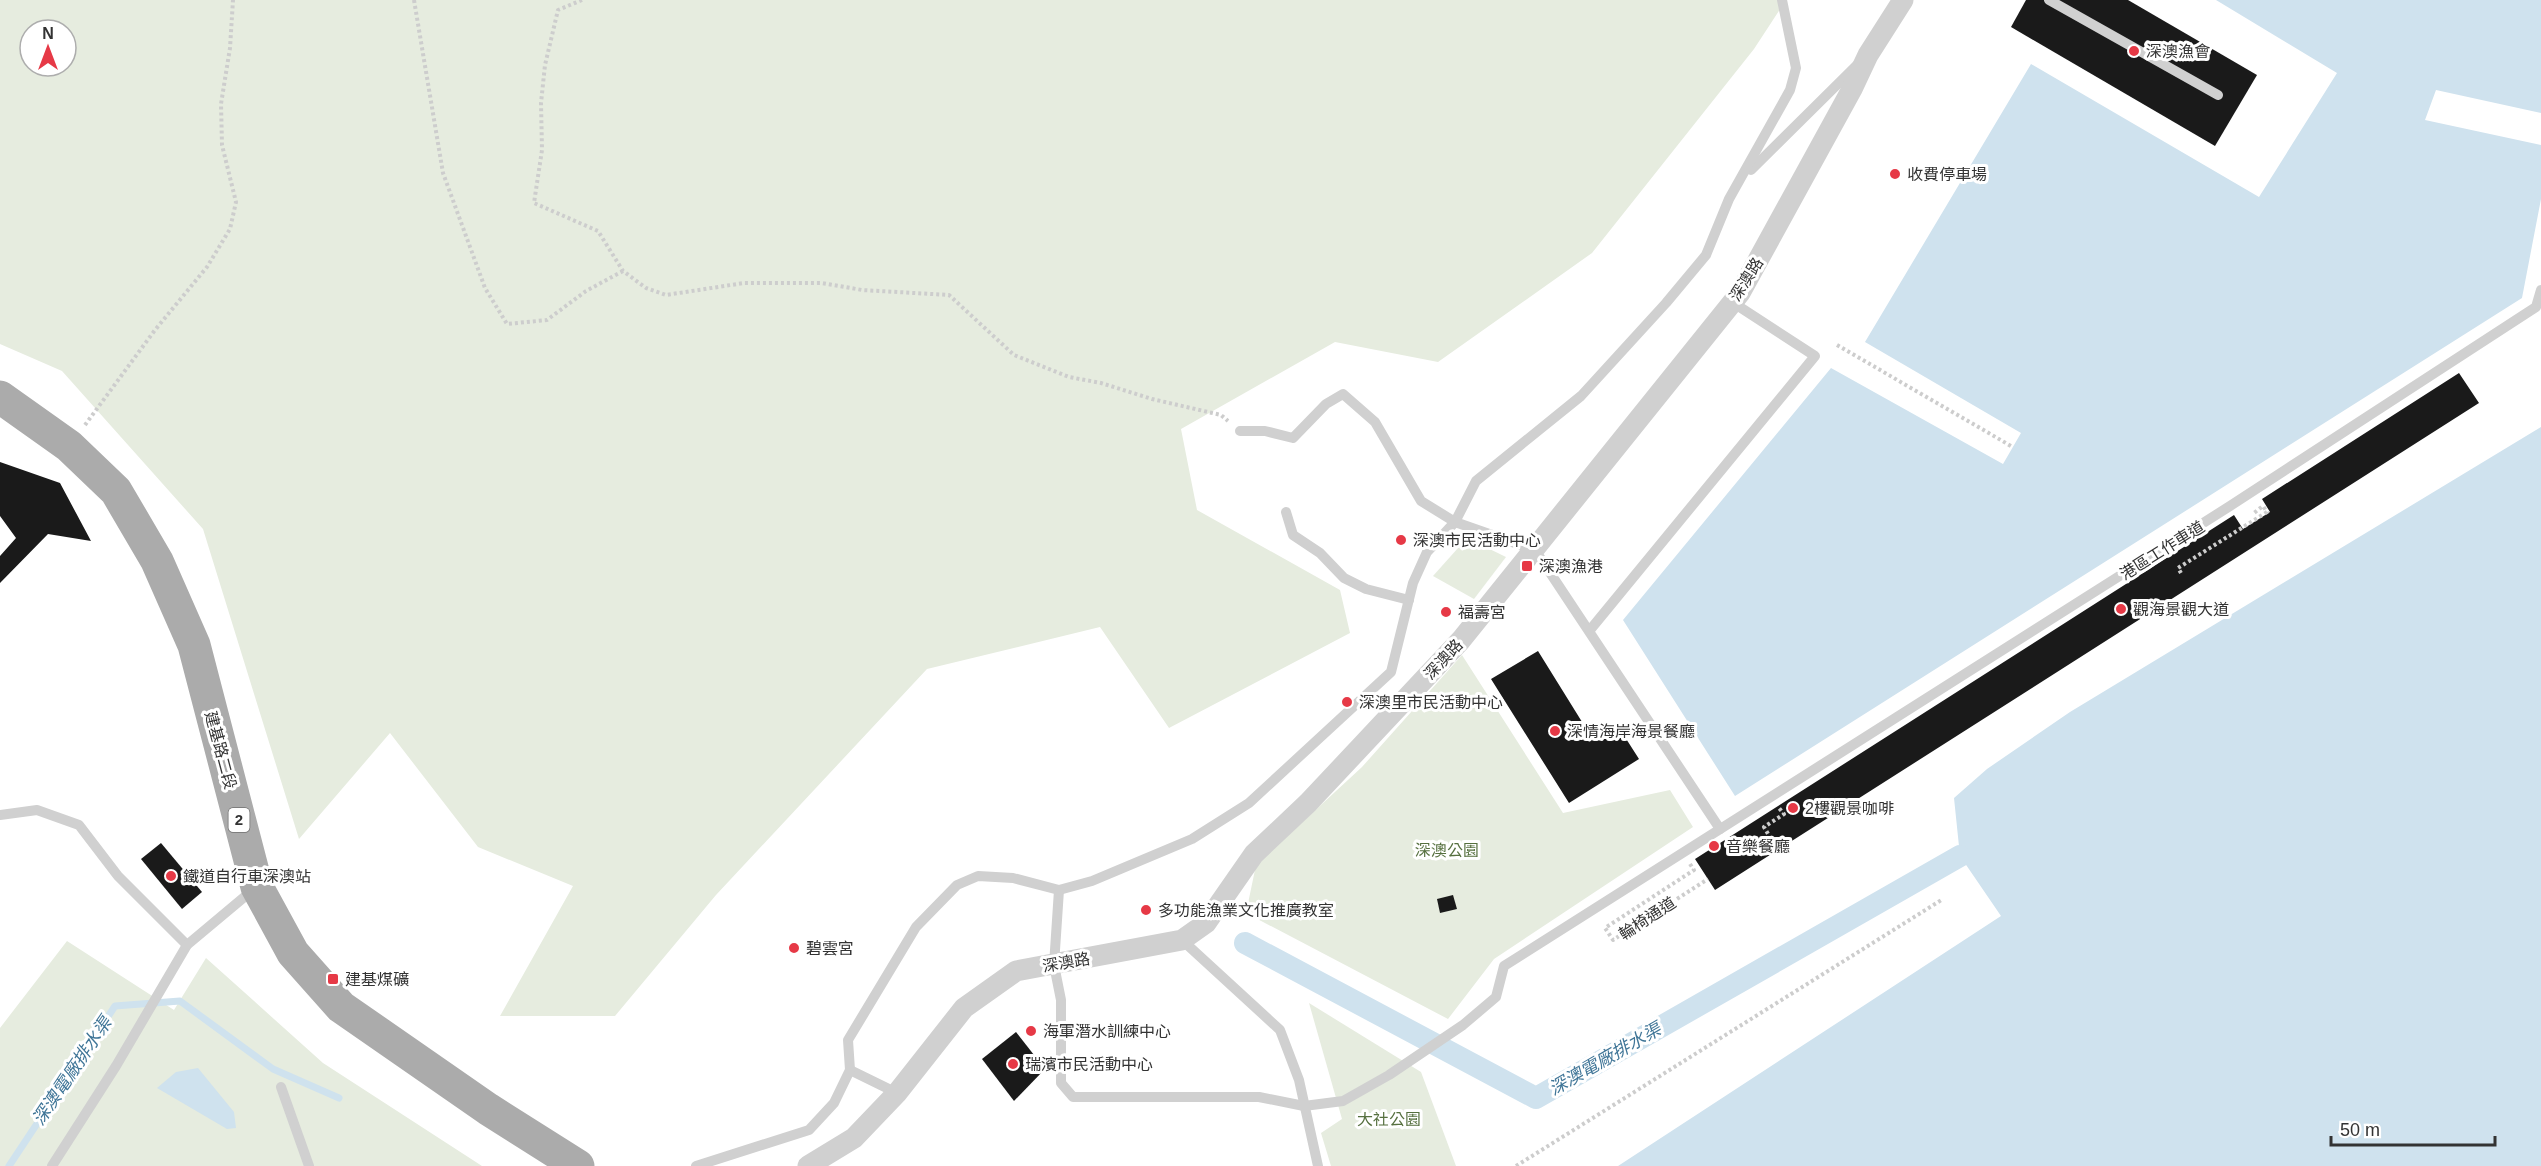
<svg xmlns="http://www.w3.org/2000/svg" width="2541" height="1166" font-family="Helvetica,'Noto Sans TC',sans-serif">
<rect width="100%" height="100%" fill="#fff"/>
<g fill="#e6ecdf" fill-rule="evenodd">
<path d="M0,0H1786L1754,49L1592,253L1438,362L1335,342L1181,429L1197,510L1340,590L1350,633L1169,728L1100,627L927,669L716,895L615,1016H500L573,886L478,847L390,733L299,839L203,529L62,371L0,344ZM30,30H66V66H30Z"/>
<path d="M1467,538L1506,557L1474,599L1433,576Z"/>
<path d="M1462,655L1563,813L1670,790L1693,827L1494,959L1448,1019L1246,913L1256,865L1362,767Z"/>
<path d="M67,941L174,1010L206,958L323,1063L482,1166H0V1028Z"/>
<path d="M1309,1003L1421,1072L1456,1166H1331L1321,1133L1342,1119Z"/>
</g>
<g fill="#cfe2ee">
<path d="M2216,0H2541V113L2436,90L2425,120L2541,145V199L2522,298L1735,796L1623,620L1831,368L2003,464L2021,433L1865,342L2031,64L2259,197L2337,73Z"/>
<path d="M2541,427V1166H1618L2001,916L1960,856L1954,798L1987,769L2070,712Z"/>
<path d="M198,1068L234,1112L236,1128L227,1129L157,1088L176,1072Z"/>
</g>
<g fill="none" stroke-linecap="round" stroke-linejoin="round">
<path stroke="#cfe2ee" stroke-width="7" d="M9,1166L115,1006L180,1001L273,1069L339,1098"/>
<path stroke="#cfe2ee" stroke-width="22" d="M1245,943L1536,1098L1960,856"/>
</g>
<g fill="#1a1a1a">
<path d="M2026,0H2128L2257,75L2215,146L2011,27Z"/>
<path d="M2459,373L2479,403L1715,890L1695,859L2234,515L2243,529L2270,512L2262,499Z"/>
<path d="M0,462L60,483L91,541L48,534L0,583V556L16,538L0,516Z"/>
<path d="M1538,651L1592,738L1616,723L1639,759L1569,803L1491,679Z"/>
<path d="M161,843L202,892L182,909L141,859Z"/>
<path d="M1453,895L1457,909L1440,913L1437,899Z"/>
<path d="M1016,1032L1045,1069L1014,1101L982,1059Z"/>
</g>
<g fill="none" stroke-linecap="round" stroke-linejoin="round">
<g stroke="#cdcdcd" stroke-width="4" stroke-dasharray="3 3" stroke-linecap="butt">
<path d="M414,0L443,173L485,288L507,324L547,320L586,291L623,271"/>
<path d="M582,0L558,10L545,65L541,103L542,150L534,203L598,231L623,271L646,288L666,295L744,283H822L862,290L949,295L1014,355L1069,377L1101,383L1152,399L1221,415L1228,421"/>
<path d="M1837,345L2011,446"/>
<path d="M85,425L155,330L207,267L230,229L236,202L222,145L221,104L230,48L233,0"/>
<path d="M2181,573L2178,568L2267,512L2263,506L2254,513"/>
<path d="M1771,839L1764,827L1784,814L1779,808"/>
<path d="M1690,864L1694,870L1605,928L1613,940L1708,879"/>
<path d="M1516,1166L1943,899"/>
</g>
<g stroke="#d0d0d0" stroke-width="10">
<path d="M2049,0L2218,95"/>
<path d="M1751,170L1857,65"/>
<path d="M1240,431H1265L1293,438L1326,404L1343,394L1375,422L1421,501L1455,522L1535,550L1720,829"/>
<path d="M1286,512L1293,535L1320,553L1344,578L1366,589L1409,600"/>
<path d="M1590,630L1815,356L1732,302"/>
<path d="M0,815L37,810L79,825L118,876L187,945"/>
<path d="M1059,890L1054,965L1061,1000V1083L1073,1097H1259L1304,1106L1343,1101L1389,1075L1463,1025L1496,997L1504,966L2230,506L2536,307L2541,290"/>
<path d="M1182,940L1280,1030L1299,1080L1318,1166"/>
<path d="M850,1070L897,1093"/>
<path d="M281,1087L309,1166"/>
<path d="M52,1166L116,1066L187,945L255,888"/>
<path d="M696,1166L809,1130L834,1103L850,1070L848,1040L916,927L957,885L978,876L1013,878L1059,890L1092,881L1192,839L1249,803L1391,672L1413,583L1427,552L1455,522L1476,481L1581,396L1666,303L1706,255L1729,199L1790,90L1796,68L1782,0"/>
</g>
<path stroke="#d0d0d0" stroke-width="21" d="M808,1166L854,1138L897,1093L964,1008L1016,971L1182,940L1206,923L1254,854L1308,803L1461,640L1740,293L1852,89L1868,55L1903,0"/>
<path stroke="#ababab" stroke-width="33" d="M0,397L69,446L116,491L157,561L194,645L257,887L293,953L341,1007L488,1109L578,1166"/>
</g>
<g fill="#e63946" stroke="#fff" stroke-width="2">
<circle cx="2134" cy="51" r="6"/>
<circle cx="1895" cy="174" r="6"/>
<circle cx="1401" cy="540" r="6"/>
<rect x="1521" y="560" width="12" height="12" rx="3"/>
<circle cx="2121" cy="609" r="6"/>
<circle cx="1446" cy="612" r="6"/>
<circle cx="1347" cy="702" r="6"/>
<circle cx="1555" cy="731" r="6"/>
<circle cx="1793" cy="808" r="6"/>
<circle cx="1714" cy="846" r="6"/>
<circle cx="171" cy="876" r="6"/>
<circle cx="1146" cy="910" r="6"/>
<circle cx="794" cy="948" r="6"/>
<rect x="327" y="973" width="12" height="12" rx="3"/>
<circle cx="1031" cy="1031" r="6"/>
<circle cx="1013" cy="1064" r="6"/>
</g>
<g text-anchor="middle" stroke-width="6" stroke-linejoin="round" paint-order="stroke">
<rect fill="#fff" stroke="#707070" stroke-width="1.5" x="228.5" y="808" width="21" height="24" rx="4.5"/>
<g font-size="15" font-weight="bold" fill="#333">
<text x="239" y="825">2</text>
</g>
<g font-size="16" fill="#333" stroke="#fff" text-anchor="start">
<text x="2146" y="57">深澳漁會</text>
<text x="1907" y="180">收費停車場</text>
<text x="1413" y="546">深澳市民活動中心</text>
<text x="1539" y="572">深澳漁港</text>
<text x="2133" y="615">觀海景觀大道</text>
<text x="1458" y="618">福壽宮</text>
<text x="1359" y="708">深澳里市民活動中心</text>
<text x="1567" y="737">深情海岸海景餐廳</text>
<text x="1805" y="814">2樓觀景咖啡</text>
<text x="1726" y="852">音樂餐廳</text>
<text x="183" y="882">鐵道自行車深澳站</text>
<text x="1158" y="916">多功能漁業文化推廣教室</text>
<text x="806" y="954">碧雲宮</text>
<text x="345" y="985">建基煤礦</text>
<text x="1043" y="1037">海軍潛水訓練中心</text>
<text x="1025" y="1070">瑞濱市民活動中心</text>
</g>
<g font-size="16" fill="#333" stroke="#fff">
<text transform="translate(1746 279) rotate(-58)" y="6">深澳路</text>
<text transform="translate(2162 550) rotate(-32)" y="6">港區工作車道</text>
<text transform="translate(1443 659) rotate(-47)" y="6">深澳路</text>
<text transform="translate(221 750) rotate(75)" y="6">建基路二段</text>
<text transform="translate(1647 918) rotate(-33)" y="6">輪椅通道</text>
<text transform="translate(1066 962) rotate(-10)" y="6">深澳路</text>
</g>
<g font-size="16" fill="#56703f" stroke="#fff">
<text x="1447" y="856">深澳公園</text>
<text x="1389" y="1125">大社公園</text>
</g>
<g font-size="18" font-style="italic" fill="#3f7597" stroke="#fff">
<text transform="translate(1605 1059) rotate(-30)" y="6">深澳電廠排水渠</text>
<text transform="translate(72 1071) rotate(-56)" y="6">深澳電廠排水渠</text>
</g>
</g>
<g transform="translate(48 48)"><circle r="28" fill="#ffffff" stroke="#adadad" stroke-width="1.5"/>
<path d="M0-4.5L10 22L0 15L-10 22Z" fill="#e63946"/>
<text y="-9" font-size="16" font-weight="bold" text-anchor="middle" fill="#333333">N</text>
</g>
<path d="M2331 1136v9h164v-9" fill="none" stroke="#333333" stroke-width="3"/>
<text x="2340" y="1136" font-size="18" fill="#333333" stroke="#ffffff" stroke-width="4.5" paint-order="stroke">50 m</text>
</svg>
